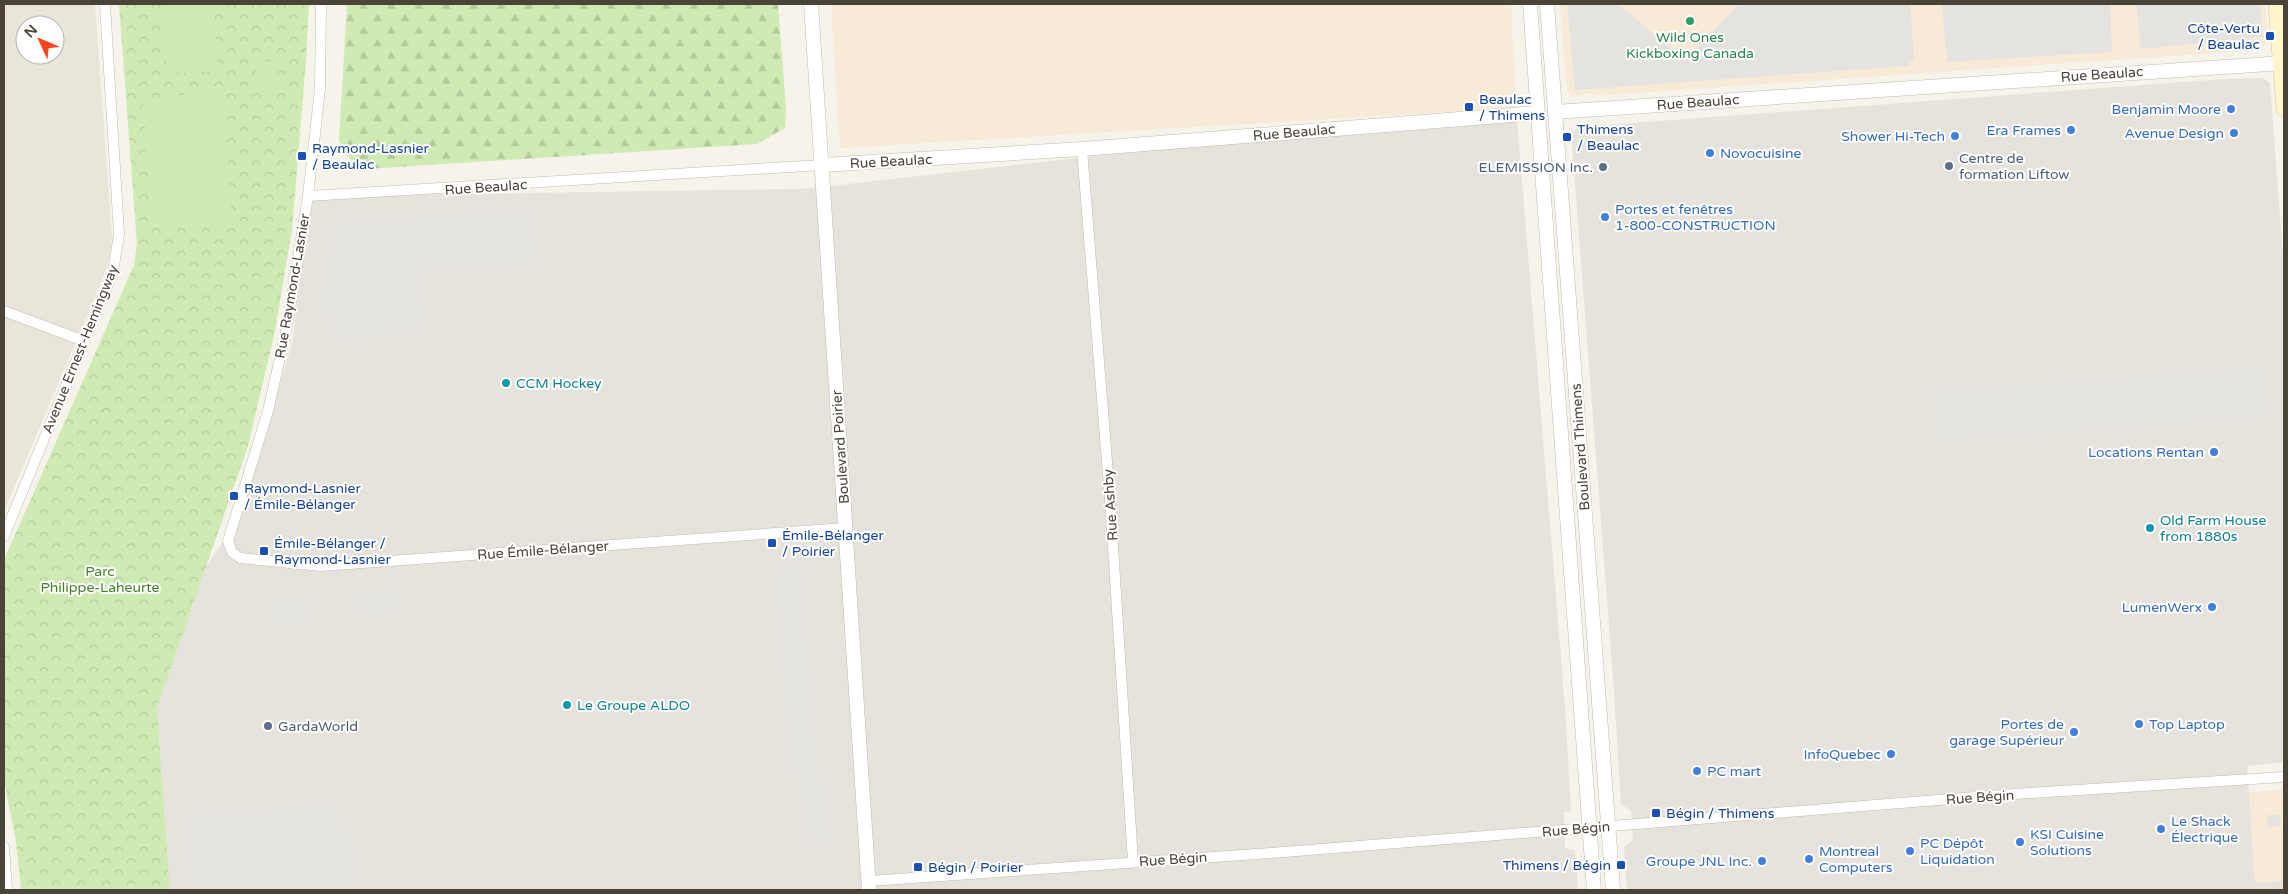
<svg xmlns="http://www.w3.org/2000/svg" width="2288" height="894" font-family="'Varela Round',sans-serif">
<defs>
<pattern id="forest-firs" width="22" height="20" patternUnits="userSpaceOnUse" patternTransform="scale(1.25)"><rect width="22" height="20" fill="#d0eab4"/><path d="M5 1l3.5 6h-7zM16 11l3.5 6h-7z" fill="#b4ca9c"/></pattern>
<pattern id="park-crowns" width="20" height="18" patternUnits="userSpaceOnUse" patternTransform="scale(1.25)"><rect width="20" height="18" fill="#d0eab4"/><path d="M2 6a3 3 0 1 1 6 0M12 15a3 3 0 1 1 6 0" fill="none" stroke="#b4ca9c"/></pattern>
</defs>
<rect width="100%" height="100%" fill="#f6f3eb"/>
<path fill="#eae5d9" fill-rule="evenodd" d="M4,4H95L112,237L110,257L104,276L4,511ZM25,25H55V55H25Z"/>
<g fill="#f7ead7">
<path d="M831,4H1511L1516,108L840,148Z"/>
<path d="M1560,4H2265L2267,26L2266,44L2258,50L1592,96L1591,93L1581,94L1579,97L1571,96L1567,90Z"/>
<path d="M2284,790V881L2255,883L2248,792Z"/>
</g>
<g fill="#e6e2dc">
<path d="M2263,78L2270,83L2284,270V762L2247,766L2255,883L2284,881V890H1627L1624,847L1633,840L1631,811L1621,804L1614,691L1571,132L1579,127L2225,79Z"/>
<path d="M1516,108L1565,708L1571,811L1564,812L1565,848L1575,851L1578,890H170L157,708L206,566L241,516L293,339L308,196L805,189Z"/>
</g>
<path fill="url(#forest-firs)" d="M347,4H778L786,109L785,128L757,144L366,169L351,161L339,141Z"/>
<path fill="url(#park-crowns)" d="M119,4H309L306,61L292,230L275,331L248,446L157,708L170,890H21L16,842L4,780V560L134,265L137,245Z"/>
<g fill="#d0eab4">
<path d="M163,4H214L218,71L167,74Z"/>
<path d="M277,60L280,91L258,93L256,63Z"/>
<path d="M223,92L232,220L152,226L143,98Z"/>
</g>
<g fill="#e5e3df">
<path d="M1567,4H1618L1685,60L1739,4H1910L1914,58L1907,66L1575,90Z"/>
<path d="M1942,4H2110L2112,52L1947,62Z"/>
<path d="M2136,4H2260L2263,37L2141,49Z"/>
<path d="M532,209L538,266L423,269L424,332L334,341L332,317H321L318,283L326,282L325,267L337,222Z"/>
<path d="M2264,366L2268,418L1937,442L1933,390Z"/>
<path d="M802,562L818,773H827L832,845L804,847L799,778H789L774,564Z"/>
<path d="M399,588L401,614L354,618L352,592Z"/>
<path d="M310,597L312,623L272,626L270,600Z"/>
<path d="M338,802L339,826L354,825L356,890H191L185,815Z"/>
<path d="M2267,815H2280L2281,826L2268,827Z"/>
</g>
<g fill="none" stroke-linecap="round" stroke-linejoin="round">
<defs>
<g id="minor">
<path d="M321,4L320,89L308,196L287,327L268,411L228,541L232,552L240,558L321,566L846,528"/>
<path d="M1082,149L1110,499L1133,862"/>
<path d="M308,196L822,165"/>
<path d="M4,311L84,341"/>
<path d="M4,536L113,272L119,234L105,4"/>
<path d="M4,847L7,890"/>
<path d="M869,881L1271,853L2014,794L2284,777"/>
</g>
<g id="tertiary">
<path d="M811,4L869,890"/>
<path d="M1530,4L1594,890"/>
<path d="M1547,4L1613,890"/>
<path d="M1555,112L2284,63"/>
<path d="M822,165L1082,149L1537,113"/>
</g>
<path id="secondary" d="M2276,4L2284,109"/>
</defs>
<use href="#minor" stroke="#c2bbad" stroke-width="11"/>
<use href="#tertiary" stroke="#c2bbad" stroke-width="15"/>
<use href="#secondary" stroke="#d6c89a" stroke-width="16"/>
<use href="#minor" stroke="#fff" stroke-width="10"/>
<use href="#tertiary" stroke="#fff" stroke-width="14"/>
<use href="#secondary" stroke="#fff4cc" stroke-width="15"/>
</g>
<circle fill="#2e9e5b" stroke="#fff" stroke-width="2" cx="1690" cy="21" r="5"/>
<g fill="#1a4fb4" stroke="#fff" stroke-width="2">
<rect x="2265" y="31" width="10" height="10" rx="2.5"/>
<rect x="1464" y="102" width="10" height="10" rx="2.5"/>
<rect x="1562" y="132" width="10" height="10" rx="2.5"/>
<rect x="297" y="151" width="10" height="10" rx="2.5"/>
<rect x="229" y="491" width="10" height="10" rx="2.5"/>
<rect x="767" y="538" width="10" height="10" rx="2.5"/>
<rect x="259" y="546" width="10" height="10" rx="2.5"/>
<rect x="1651" y="808" width="10" height="10" rx="2.5"/>
<rect x="1616" y="860" width="10" height="10" rx="2.5"/>
<rect x="913" y="862" width="10" height="10" rx="2.5"/>
</g>
<g fill="#3f7fe0" stroke="#fff" stroke-width="2">
<circle cx="2231" cy="109" r="5"/>
<circle cx="2071" cy="130" r="5"/>
<circle cx="2234" cy="133" r="5"/>
<circle cx="1955" cy="136" r="5"/>
<circle cx="1710" cy="153" r="5"/>
<circle cx="1605" cy="217" r="5"/>
<circle cx="2214" cy="452" r="5"/>
<circle cx="2212" cy="607" r="5"/>
<circle cx="2139" cy="724" r="5"/>
<circle cx="2074" cy="732" r="5"/>
<circle cx="1891" cy="754" r="5"/>
<circle cx="1697" cy="771" r="5"/>
<circle cx="2161" cy="829" r="5"/>
<circle cx="2020" cy="842" r="5"/>
<circle cx="1910" cy="851" r="5"/>
<circle cx="1809" cy="859" r="5"/>
<circle cx="1762" cy="861" r="5"/>
</g>
<g fill="#5c6f8a" stroke="#fff" stroke-width="2">
<circle cx="1949" cy="166" r="5"/>
<circle cx="1603" cy="167" r="5"/>
<circle cx="268" cy="726" r="5"/>
</g>
<g fill="#0f9aa8" stroke="#fff" stroke-width="2">
<circle cx="506" cy="383" r="5"/>
<circle cx="2150" cy="528" r="5"/>
<circle cx="567" cy="705" r="5"/>
</g>
<g text-anchor="middle" stroke-width="4" stroke-linejoin="round" paint-order="stroke">
<g font-size="14" fill="#164399" stroke="#fff" text-anchor="start">
<text x="2260" y="33" text-anchor="end">Côte-Vertu<tspan x="2260" dy="16">/ Beaulac</tspan></text>
<text x="1479" y="104">Beaulac<tspan x="1479" dy="16">/ Thimens</tspan></text>
<text x="1577" y="134">Thimens<tspan x="1577" dy="16">/ Beaulac</tspan></text>
<text x="312" y="153">Raymond-Lasnier<tspan x="312" dy="16">/ Beaulac</tspan></text>
<text x="244" y="493">Raymond-Lasnier<tspan x="244" dy="16">/ Émile-Bélanger</tspan></text>
<text x="782" y="540">Émile-Bélanger<tspan x="782" dy="16">/ Poirier</tspan></text>
<text x="274" y="548">Émile-Bélanger /<tspan x="274" dy="16">Raymond-Lasnier</tspan></text>
<text x="1666" y="818">Bégin / Thimens</text>
<text x="1611" y="870" text-anchor="end">Thimens / Bégin</text>
<text x="928" y="872">Bégin / Poirier</text>
</g>
<g font-size="14" fill="#27864d" stroke="#fff">
<text x="1690" y="42">Wild Ones<tspan x="1690" dy="16">Kickboxing Canada</tspan></text>
</g>
<g font-size="14" fill="#4a4438" stroke="#fff">
<text transform="translate(2102 74) rotate(-4)" y="5">Rue Beaulac</text>
<text transform="translate(1698 102) rotate(-4)" y="5">Rue Beaulac</text>
<text transform="translate(1294 132) rotate(-5)" y="5">Rue Beaulac</text>
<text transform="translate(891 161) rotate(-3)" y="5">Rue Beaulac</text>
<text transform="translate(486 187) rotate(-4)" y="5">Rue Beaulac</text>
<text transform="translate(292 286) rotate(-80)" y="5">Rue Raymond-Lasnier</text>
<text transform="translate(80 349) rotate(-68)" y="5">Avenue Ernest-Hemingway</text>
<text transform="translate(840 447) rotate(-94)" y="5">Boulevard Poirier</text>
<text transform="translate(1580 447) rotate(-94)" y="5">Boulevard Thimens</text>
<text transform="translate(1110 505) rotate(-94)" y="5">Rue Ashby</text>
<text transform="translate(543 550) rotate(-4)" y="5">Rue Émile-Bélanger</text>
<text transform="translate(1980 797) rotate(-4)" y="5">Rue Bégin</text>
<text transform="translate(1576 829) rotate(-5)" y="5">Rue Bégin</text>
<text transform="translate(1173 859) rotate(-4)" y="5">Rue Bégin</text>
</g>
<g font-size="14" fill="#366cbe" stroke="#fff" text-anchor="end">
<text x="2221" y="114">Benjamin Moore</text>
<text x="2061" y="135">Era Frames</text>
<text x="2224" y="138">Avenue Design</text>
<text x="1945" y="141">Shower Hi-Tech</text>
<text x="1720" y="158" text-anchor="start">Novocuisine</text>
<text x="1615" y="214" text-anchor="start">Portes et fenêtres<tspan x="1615" dy="16">1-800-CONSTRUCTION</tspan></text>
<text x="2204" y="457">Locations Rentan</text>
<text x="2202" y="612">LumenWerx</text>
<text x="2064" y="729">Portes de<tspan x="2064" dy="16">garage Supérieur</tspan></text>
<text x="2149" y="729" text-anchor="start">Top Laptop</text>
<text x="1881" y="759">InfoQuebec</text>
<text x="1707" y="776" text-anchor="start">PC mart</text>
<text x="2171" y="826" text-anchor="start">Le Shack<tspan x="2171" dy="16">Électrique</tspan></text>
<text x="2030" y="839" text-anchor="start">KSI Cuisine<tspan x="2030" dy="16">Solutions</tspan></text>
<text x="1920" y="848" text-anchor="start">PC Dépôt<tspan x="1920" dy="16">Liquidation</tspan></text>
<text x="1819" y="856" text-anchor="start">Montreal<tspan x="1819" dy="16">Computers</tspan></text>
<text x="1752" y="866">Groupe JNL Inc.</text>
</g>
<g font-size="14" fill="#4e5e75" stroke="#fff" text-anchor="start">
<text x="1959" y="163">Centre de<tspan x="1959" dy="16">formation Liftow</tspan></text>
<text x="1593" y="172" text-anchor="end">ELEMISSION Inc.</text>
<text x="278" y="731">GardaWorld</text>
</g>
<g font-size="14" fill="#0d838f" stroke="#fff" text-anchor="start">
<text x="516" y="388">CCM Hockey</text>
<text x="2160" y="525">Old Farm House<tspan x="2160" dy="16">from 1880s</tspan></text>
<text x="577" y="710">Le Groupe ALDO</text>
</g>
<g font-size="14" fill="#477e2a" stroke="#fff">
<text x="100" y="576">Parc<tspan x="100" dy="16">Philippe-Laheurte</tspan></text>
</g>
</g>
<rect width="2288" height="894" fill="none" stroke="#4a4438" stroke-width="10"/>
<g transform="translate(40 40) rotate(314)"><circle r="24" fill="#ffffff" stroke="#b7b4af"/>
<path d="M0-4L9 19L0 12L-9 19Z" fill="#fd441b"/>
<text y="-8" font-size="14" font-weight="bold" text-anchor="middle" fill="#4a4438">N</text>
</g>
</svg>
